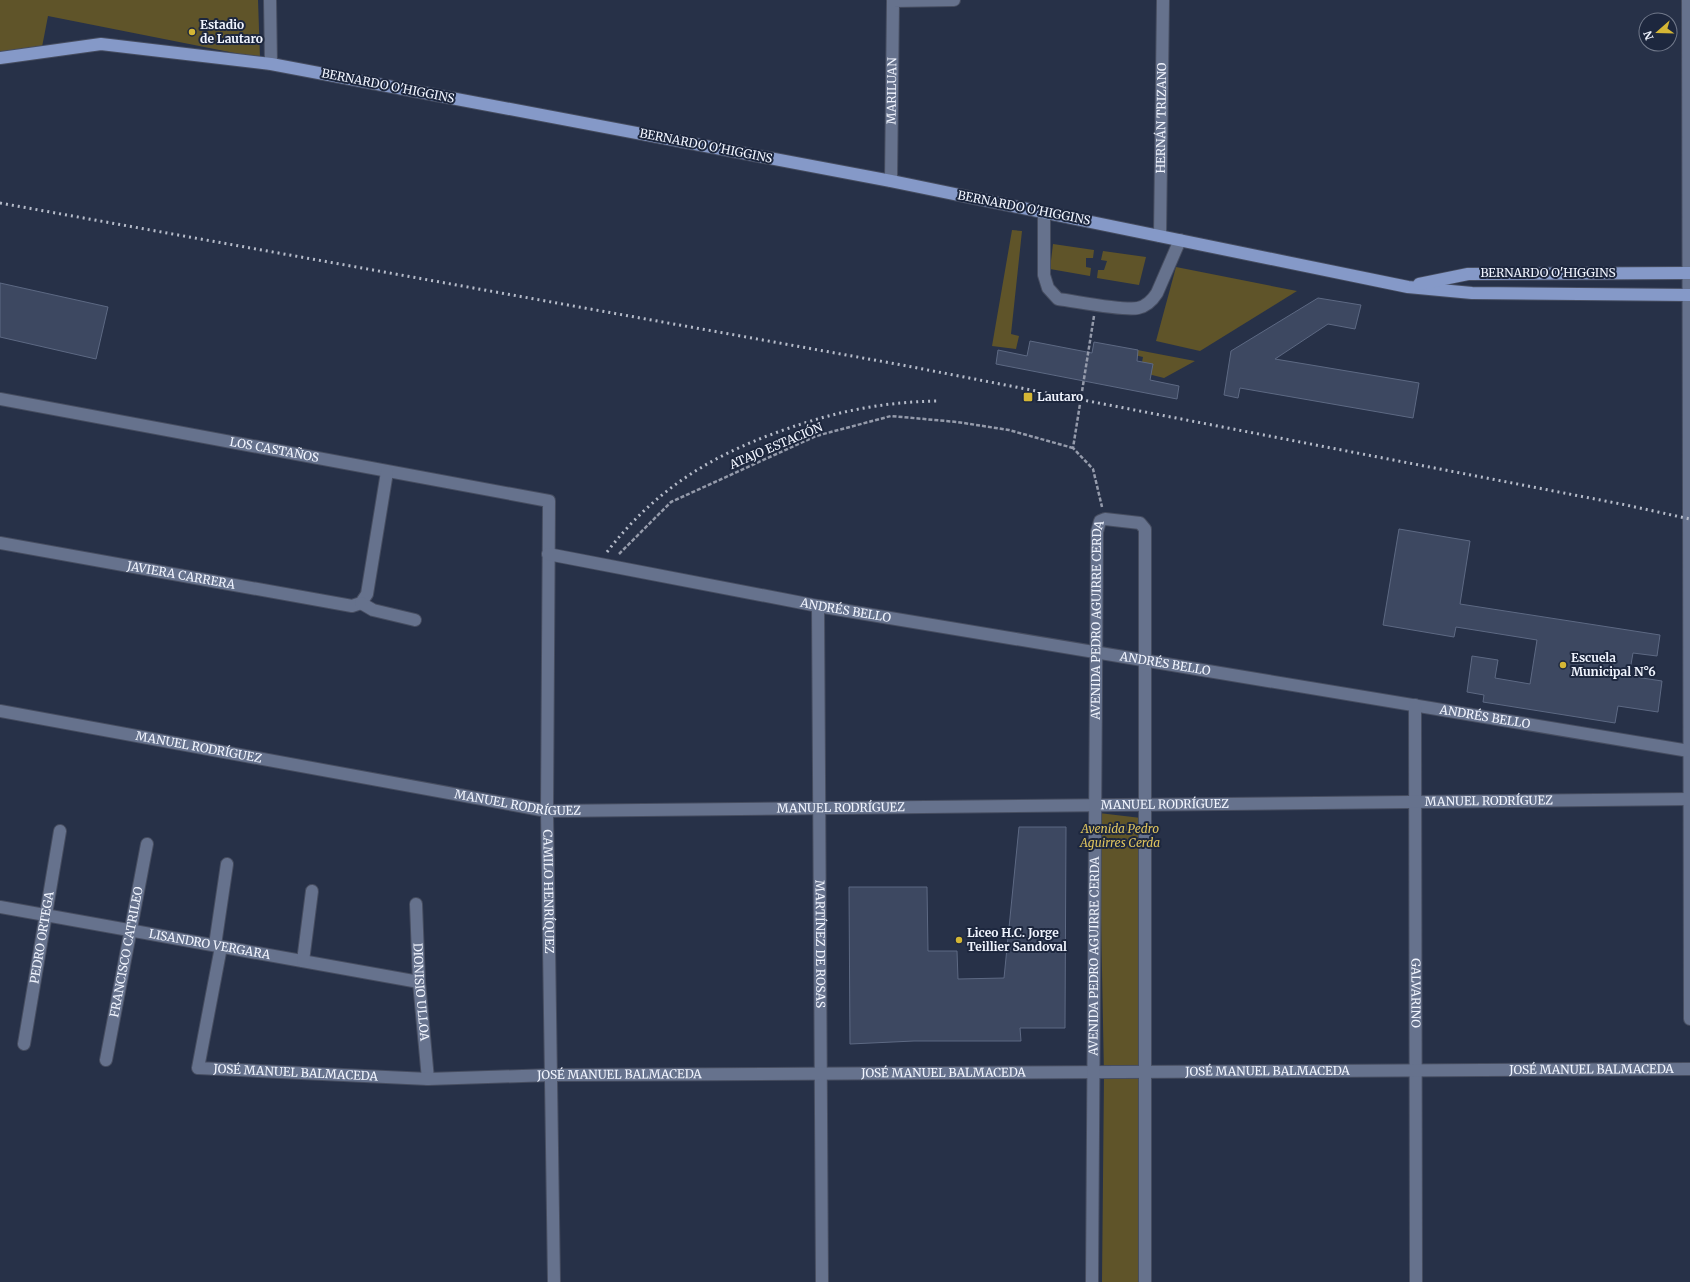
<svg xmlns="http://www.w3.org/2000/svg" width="1690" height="1282" font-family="Merriweather,serif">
<rect width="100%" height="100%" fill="#273148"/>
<g fill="#5f5429">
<path d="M0,0H258L260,58L48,16L42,47L0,53Z"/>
<path d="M1012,230L1022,231L1011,334L1019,336L1016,349L992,346Z"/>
<path d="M1053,244L1094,250L1093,258H1086V267L1091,268L1090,276L1050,269Z"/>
<path d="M1103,251L1146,257L1139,285L1097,278L1098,270H1104L1107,261L1101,260Z"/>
<path d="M1176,267L1297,291L1200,351L1156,341Z"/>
<path d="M1127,348L1195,361L1164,378L1140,372L1143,357L1126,353Z"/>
<path d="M1099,813L1141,818L1139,1282H1102L1104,1075Z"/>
</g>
<g fill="#3d4861" stroke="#5d6983">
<path d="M0,283L108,307L96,359L0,337Z"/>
<path d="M1318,298L1361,305L1355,329L1328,324L1275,359L1419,383L1413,418L1240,388L1238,398L1224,395L1231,351Z"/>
<path d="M1030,341L1092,353L1094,342L1138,350L1137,361L1153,364L1150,380L1179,386L1177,399L996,364L998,350L1027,356Z"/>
<path d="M1399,529L1470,541L1460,604L1660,635L1657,656L1633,653L1629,676L1662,681L1658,712L1618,706L1615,723L1483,702L1484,695L1467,692L1472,656L1498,660L1495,678L1530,684L1537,640L1456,627L1454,637L1383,625Z"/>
<path d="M1019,827H1066L1065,1028H1020L1021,1041H914L850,1044L849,887H927L928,951H957L958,979L1004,978Z"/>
</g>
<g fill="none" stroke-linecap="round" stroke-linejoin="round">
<defs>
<g id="minor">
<path d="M270,0L271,64"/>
<path d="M1688,0L1690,1019"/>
<path id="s1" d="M891,181L893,1L954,0"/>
<path d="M1044,212V275L1048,288L1058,299C1075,301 1123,311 1138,308C1147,306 1152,301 1157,293L1180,240"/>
<path id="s2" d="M1160,236L1163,0"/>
<path id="s3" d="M0,399L549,501L547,811L554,1282"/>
<path id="s4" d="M0,543L352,606L361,603L367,594L387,472"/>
<path id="s5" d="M548,554L818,606L1689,751"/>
<path d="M361,603L373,610L415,620"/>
<path id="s6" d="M818,606L822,1282"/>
<path id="s7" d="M1415,705L1416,1282"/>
<path id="s8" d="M0,711L547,811L1690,799"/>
<path id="s9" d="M416,904L419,982L428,1079"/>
<path id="s10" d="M0,907L419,982"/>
<path d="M215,945L227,864"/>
<path id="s11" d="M221,947L198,1068L428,1079L551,1075L1690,1069"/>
<path d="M303,961L312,891"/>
<path id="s12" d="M24,1044L60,831"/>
<path id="s13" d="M106,1060L147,844"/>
<path id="s14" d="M1092,1282L1097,532L1100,521L1105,519L1140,523L1145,529V1282"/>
</g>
<g id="major">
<path d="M0,58L101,44L271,64L891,181L1408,287L1472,293L1690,295"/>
<path d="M1419,284L1468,274L1690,273"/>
</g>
</defs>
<use href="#minor" stroke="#464d60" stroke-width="14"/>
<use href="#major" stroke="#464d60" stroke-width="14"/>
<g stroke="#959bab" stroke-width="2.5" stroke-dasharray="4 2" stroke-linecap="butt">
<path d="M1094,316L1073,448L1093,469L1102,507"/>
<path d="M619,554L671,502L816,436L891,416L957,422L1009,430L1073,448"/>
</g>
<use href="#minor" stroke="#66728d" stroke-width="12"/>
<use href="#major" stroke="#8599c8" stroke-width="12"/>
<g stroke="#b6bcca" stroke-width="3" stroke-dasharray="2 4" stroke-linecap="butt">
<path d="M0,203L902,365L1626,505L1690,519"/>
<path d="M607,552C653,492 708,457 778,432C833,412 880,402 938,401"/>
</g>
</g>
<g fill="#d4b635" stroke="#1d273e" stroke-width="1.5">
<circle cx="192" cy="32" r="4"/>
<rect x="1023" y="392" width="10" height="10" rx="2"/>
<circle cx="1563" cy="665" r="4"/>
<circle cx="959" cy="940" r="4"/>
</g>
<g text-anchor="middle" stroke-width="4" stroke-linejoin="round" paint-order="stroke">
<g font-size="12" font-weight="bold" fill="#f0f4fe" stroke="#1d273e" text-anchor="start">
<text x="200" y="29">Estadio<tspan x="200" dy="14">de Lautaro</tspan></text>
<text x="1037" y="401">Lautaro</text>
<text x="1571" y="662">Escuela<tspan x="1571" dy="14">Municipal N°6</tspan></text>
<text x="967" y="937">Liceo H.C. Jorge<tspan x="967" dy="14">Teillier Sandoval</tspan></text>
</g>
<g font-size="12" fill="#f0f4fe" stroke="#1d273e">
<text transform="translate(388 86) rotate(11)" y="4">BERNARDO O'HIGGINS</text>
<text dy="4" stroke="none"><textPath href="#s1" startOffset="90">MARILUAN</textPath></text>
<text dy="4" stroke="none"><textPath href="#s2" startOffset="118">HERNÁN TRIZANO</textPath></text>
<text transform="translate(706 146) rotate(11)" y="4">BERNARDO O'HIGGINS</text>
<text transform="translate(1024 208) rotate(11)" y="4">BERNARDO O'HIGGINS</text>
<text x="1548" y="277">BERNARDO O'HIGGINS</text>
<text transform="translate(776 446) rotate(-23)" y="4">ATAJO ESTACIÓN</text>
<text dy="4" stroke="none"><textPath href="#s3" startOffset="279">LOS CASTAÑOS</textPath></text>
<text dy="4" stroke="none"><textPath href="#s4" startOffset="184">JAVIERA CARRERA</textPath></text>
<text dy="4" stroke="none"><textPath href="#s5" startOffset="303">ANDRÉS BELLO</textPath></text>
<text dy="4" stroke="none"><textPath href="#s14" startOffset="662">AVENIDA PEDRO AGUIRRE CERDA</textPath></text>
<text dy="4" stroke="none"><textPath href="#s5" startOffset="627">ANDRÉS BELLO</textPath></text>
<text dy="4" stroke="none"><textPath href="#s5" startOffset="951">ANDRÉS BELLO</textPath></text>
<text dy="4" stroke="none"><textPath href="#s8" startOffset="202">MANUEL RODRÍGUEZ</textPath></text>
<text dy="4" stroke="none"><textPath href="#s8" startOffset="1498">MANUEL RODRÍGUEZ</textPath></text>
<text dy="4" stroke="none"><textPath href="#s8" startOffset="526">MANUEL RODRÍGUEZ</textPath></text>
<text dy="4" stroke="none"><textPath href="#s8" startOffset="1174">MANUEL RODRÍGUEZ</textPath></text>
<text dy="4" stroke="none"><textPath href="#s8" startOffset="850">MANUEL RODRÍGUEZ</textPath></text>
<text dy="4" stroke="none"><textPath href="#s3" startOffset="949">CAMILO HENRÍQUEZ</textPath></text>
<text dy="4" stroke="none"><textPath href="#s12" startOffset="108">PEDRO ORTEGA</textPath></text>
<text dy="4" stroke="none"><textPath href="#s10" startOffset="213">LISANDRO VERGARA</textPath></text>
<text dy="4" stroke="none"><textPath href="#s6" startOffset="338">MARTÍNEZ DE ROSAS</textPath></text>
<text dy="4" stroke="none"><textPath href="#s13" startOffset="110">FRANCISCO CATRILEO</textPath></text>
<text dy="4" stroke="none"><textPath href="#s14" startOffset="326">AVENIDA PEDRO AGUIRRE CERDA</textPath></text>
<text dy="4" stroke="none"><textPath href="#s9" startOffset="88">DIONISIO ULLOA</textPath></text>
<text dy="4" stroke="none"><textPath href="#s7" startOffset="288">GALVARINO</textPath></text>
<text dy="4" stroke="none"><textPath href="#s11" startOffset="1517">JOSÉ MANUEL BALMACEDA</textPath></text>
<text dy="4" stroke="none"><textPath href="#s11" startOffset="1193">JOSÉ MANUEL BALMACEDA</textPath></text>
<text dy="4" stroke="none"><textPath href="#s11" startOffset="221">JOSÉ MANUEL BALMACEDA</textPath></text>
<text dy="4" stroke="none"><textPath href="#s11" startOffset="869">JOSÉ MANUEL BALMACEDA</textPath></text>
<text dy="4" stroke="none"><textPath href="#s11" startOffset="545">JOSÉ MANUEL BALMACEDA</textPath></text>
</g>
<g font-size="12" font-style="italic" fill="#dfc45e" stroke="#1d273e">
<text x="1120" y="833">Avenida Pedro<tspan x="1120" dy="14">Aguirres Cerda</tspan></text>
</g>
</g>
<g transform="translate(1658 32) rotate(250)"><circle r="19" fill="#1d273e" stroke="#71798b"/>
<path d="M0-3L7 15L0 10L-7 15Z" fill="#d4b635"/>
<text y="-6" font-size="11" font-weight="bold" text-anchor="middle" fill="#f0f4fe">N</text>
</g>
</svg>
